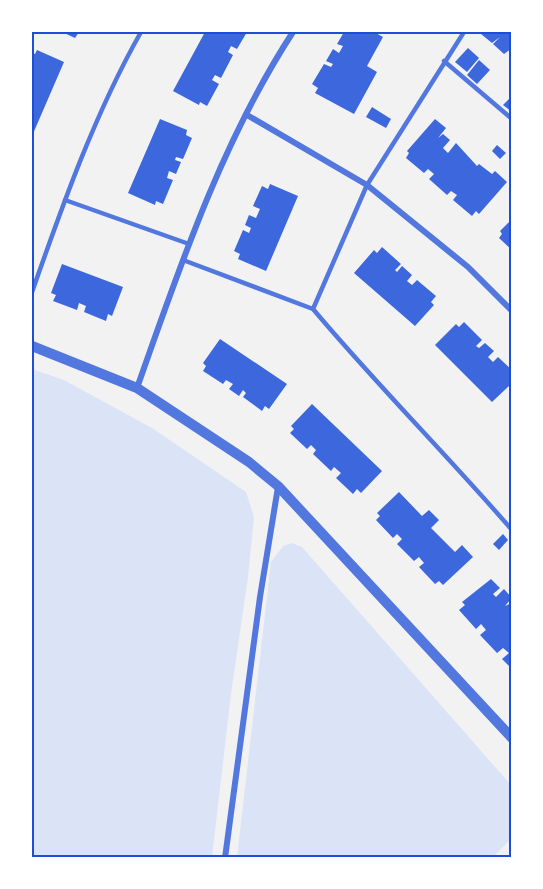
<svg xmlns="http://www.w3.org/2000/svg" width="543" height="889" font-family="'PT Sans Narrow',sans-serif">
<rect width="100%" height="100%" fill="#f2f2f2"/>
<g fill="#dbe4f7">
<path d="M32,369L64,380L152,428L246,492L254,517L248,577L231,694L212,857H32Z"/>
<path d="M292,543L302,547L511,785V839L493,857H237L271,562L283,546Z"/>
</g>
<g fill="#3d67dc">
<path d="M62,32H79L75,38Z"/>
<path d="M205,32H247L237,49L231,46L228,52L233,55L221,78L215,75L212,80L219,84L207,106L200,102L199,105L173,91Z"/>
<path d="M344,32H374L383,37L367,66L377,72L354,114L315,93L318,88L312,84L324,64L331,67L333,64L326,61L333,49L339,53L343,46L337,44Z"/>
<path d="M484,32H512V48L504,54L493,44L500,37L492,43L481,34Z"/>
<path d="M468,48L479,58L467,72L455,62Z"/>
<path d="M37,50L64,62L32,136V53L35,54Z"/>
<path d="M479,60L490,70L477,84L467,75Z"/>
<path d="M512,96V112L503,105Z"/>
<path d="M372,107L391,119L386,128L366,117Z"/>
<path d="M160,119L187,130L186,135L192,138L183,159L176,157L175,160L181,162L176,174L169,171L167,178L173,180L163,204L156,201L155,205L128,193Z"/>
<path d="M435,119L446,128L438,138L443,134L450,140L443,148L448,153L456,143L477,166L479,164L492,174L495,171L507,182L479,214L476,211L472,216L453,200L457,195L451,191L447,195L429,179L434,174L428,169L424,173L406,158L409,153L407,151Z"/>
<path d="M497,145L506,153L500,159L492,151Z"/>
<path d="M270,184L298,196L266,271L238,259L240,254L234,251L243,230L249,233L251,228L245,225L249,215L256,218L260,209L253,206L262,186L268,189Z"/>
<path d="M512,219V250L499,238L502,234L500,231Z"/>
<path d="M382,247L401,264L395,270L397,272L402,266L412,275L407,281L412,285L417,280L436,296L431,302L434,305L415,326L354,273L374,250L377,253Z"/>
<path d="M62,264L123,287L112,316L108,314L106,321L84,312L86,306L79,303L77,310L53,301L56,295L51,293Z"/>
<path d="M464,322L482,340L476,346L479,348L485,343L494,351L488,357L493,362L498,357L512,370V383L492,402L435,345L456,324L459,327Z"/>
<path d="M220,339L287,384L269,409L265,406L262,411L243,397L246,393L243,390L239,396L229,389L233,384L226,380L223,384L203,371L206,366L203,363Z"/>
<path d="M312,404L382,471L361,493L357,489L353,494L336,478L341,473L334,467L331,471L313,454L316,450L311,445L307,449L290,433L294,429L291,426Z"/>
<path d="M399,492L422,516L429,510L439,520L431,528L455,552L462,545L473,557L443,585L439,581L435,584L419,567L424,563L419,557L414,561L397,544L402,539L397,534L393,538L376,520L380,516L377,513Z"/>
<path d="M503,534L508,540L499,550L493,544Z"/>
<path d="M491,579L500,588L493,594L496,597L504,589L512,598L505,606L512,603V669L502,659L509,653L503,648L497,653L480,635L486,630L481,624L476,629L459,610L465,605L462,602Z"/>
</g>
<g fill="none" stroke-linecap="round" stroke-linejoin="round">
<g stroke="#5277de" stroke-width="4.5">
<path d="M464,32L367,185L313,309C377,385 447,455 512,530"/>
<path d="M444,61L512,119"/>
<path d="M65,200L189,244"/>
<path d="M183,260L313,309"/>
<path d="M32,292C63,204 95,113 141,32"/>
</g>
<g stroke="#5277de" stroke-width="6">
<path d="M247,115L367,185L468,267L512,311"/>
<path d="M137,388C180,266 222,141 293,32"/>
<path d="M225,858L260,597L278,487"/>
</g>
<path stroke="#5277de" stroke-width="10" d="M32,346L137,388L249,462L278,486L512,738"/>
</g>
<rect width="543" height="889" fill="none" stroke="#ffffff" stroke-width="66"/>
<rect x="33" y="33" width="477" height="823" fill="none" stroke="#1d4ed8" stroke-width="2"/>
</svg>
